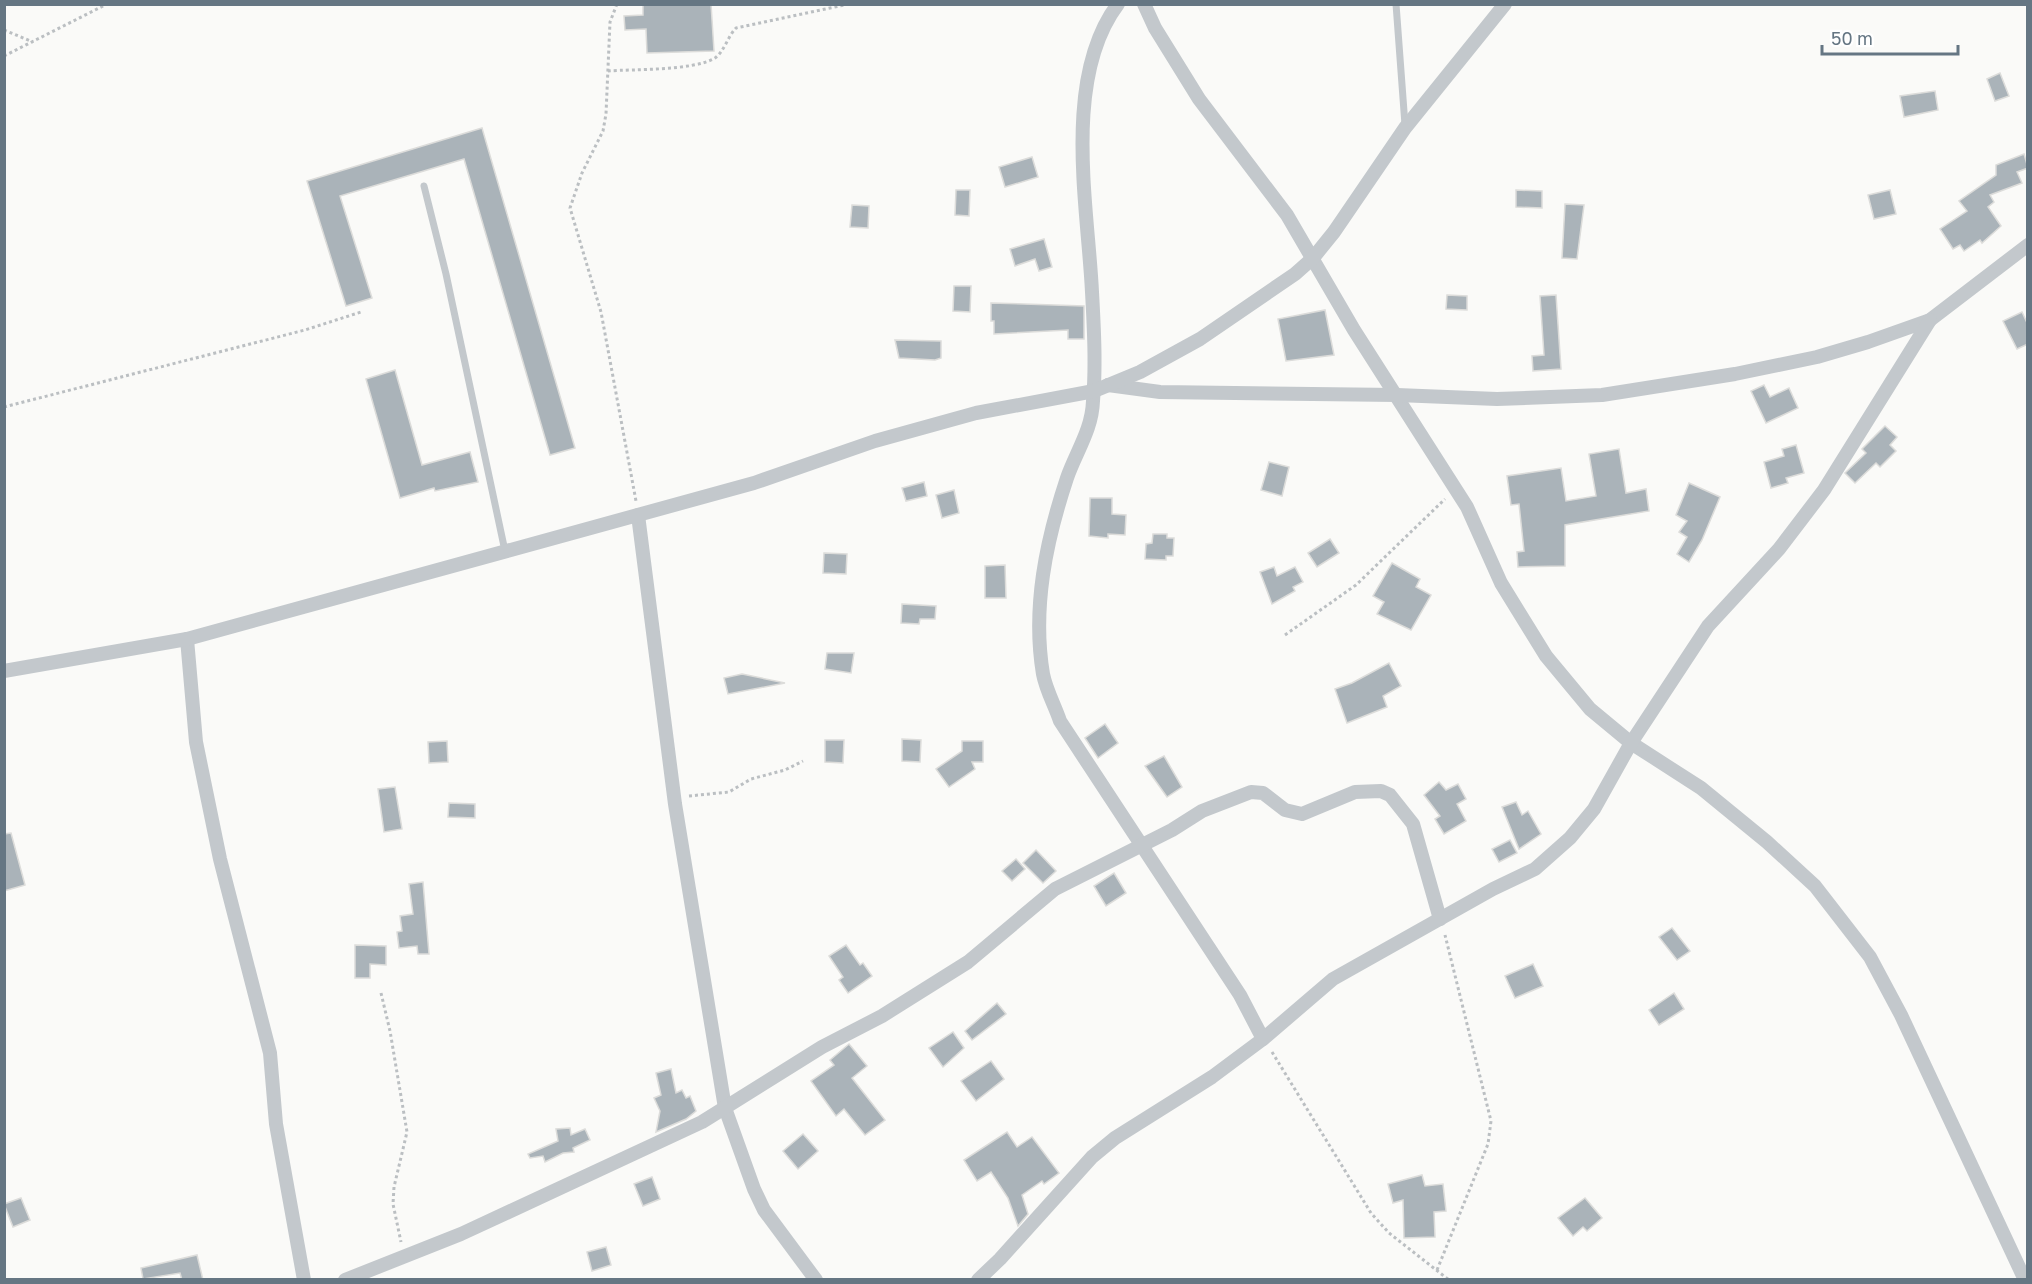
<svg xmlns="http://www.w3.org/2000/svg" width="2032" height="1284" font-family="'Golos Text',sans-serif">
<rect width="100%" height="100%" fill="#fafaf8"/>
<g fill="#aab3b9" stroke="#dcdcda" stroke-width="1.5">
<path d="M643,4H711L714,51L647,53L646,29L625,30L624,16L643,15Z"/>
<path d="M2000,73L2009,96L1995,101L1987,79Z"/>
<path d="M1935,91L1938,110L1904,117L1900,96Z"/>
<path d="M482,128L575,448L550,455L464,159L340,196L372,298L346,306L307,181Z"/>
<path d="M2024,154L2028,168L2017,172L2022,183L1990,195L1994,202L1988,207L2001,226L1982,243L1980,240L1964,251L1960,245L1953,249L1940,229L1967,211L1959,201L1996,175V165Z"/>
<path d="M1032,157L1038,177L1005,187L999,167Z"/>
<path d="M956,190H970L969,216L955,215Z"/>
<path d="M1516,190L1542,191V208L1516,207Z"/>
<path d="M1890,190L1896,214L1874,219L1868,195Z"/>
<path d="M1565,204L1584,205L1577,259L1562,258Z"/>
<path d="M852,205L869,206L868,228L850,227Z"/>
<path d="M1044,239L1052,267L1039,271L1035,259L1015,266L1010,249Z"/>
<path d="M954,286H971L970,312L953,311Z"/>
<path d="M1447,295L1467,296V310L1446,309Z"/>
<path d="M1556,295L1561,369L1533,371L1532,356L1544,355L1540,296Z"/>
<path d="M991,303L1084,306V339H1068V330L994,334V321H991Z"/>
<path d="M1325,310L1334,355L1286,361L1278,319Z"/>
<path d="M2022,312L2028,325V344L2017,349L2003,321Z"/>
<path d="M895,340L941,341V358L935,360L899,358Z"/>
<path d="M395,370L422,465L470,452L478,482L435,491L434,488L400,498L366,379Z"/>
<path d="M1764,385L1770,397L1789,388L1798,408L1766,423L1751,391Z"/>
<path d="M1885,426L1897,437L1890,445L1896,451L1880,467L1876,463L1855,483L1845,473L1866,453L1862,449Z"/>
<path d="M1796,445L1804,473L1786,478L1788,483L1771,488L1764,462L1784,456L1782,449Z"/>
<path d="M1619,449L1626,493L1646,489L1649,511L1565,525V566L1518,567L1517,552L1524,551L1519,504L1511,505L1507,476L1561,468L1566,501L1596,496L1589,454Z"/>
<path d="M1269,462L1289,467L1282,496L1261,490Z"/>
<path d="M924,482L927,496L906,501L902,488Z"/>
<path d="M1689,483L1720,497L1702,540L1689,562L1677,554L1687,537L1679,532L1687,521L1676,515Z"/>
<path d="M954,490L959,513L942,518L936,495Z"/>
<path d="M1090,498H1112V514L1126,515L1125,535L1108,534V538L1089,536Z"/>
<path d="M1153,534H1167V538H1174L1173,556H1166V560L1145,559L1146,544L1152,543Z"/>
<path d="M1330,539L1339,553L1317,567L1308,553Z"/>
<path d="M824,553L847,554L846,574L823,573Z"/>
<path d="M1392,563L1420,579L1416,587L1431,595L1411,630L1377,614L1384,602L1373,596Z"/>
<path d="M1005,565L1006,598H985V566Z"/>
<path d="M1274,567L1277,576L1295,567L1303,582L1293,587L1295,591L1272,604L1260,572Z"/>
<path d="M902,604L936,606L935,619H920L919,624L901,623Z"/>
<path d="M827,653H854L851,673L825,669Z"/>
<path d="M1389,663L1401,686L1383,696L1387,707L1347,723L1335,689L1352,683Z"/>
<path d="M742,674L785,683L728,694L724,678Z"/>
<path d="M1105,724L1118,743L1098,758L1085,738Z"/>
<path d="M902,739L921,740L920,762L902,761Z"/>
<path d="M825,740H844L843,763L825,762Z"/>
<path d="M447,741L448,762L429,763L428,742Z"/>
<path d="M962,741H983V762H972L975,769L949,787L936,769L962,751Z"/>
<path d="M1164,756L1182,787L1167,797L1145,766Z"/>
<path d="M1439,782L1446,790L1458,784L1466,799L1457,804L1466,821L1444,834L1435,819L1440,816L1424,795Z"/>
<path d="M395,787L402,829L384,832L378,789Z"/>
<path d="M1516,802L1522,815L1528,811L1541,834L1519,849L1502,807Z"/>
<path d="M449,803L475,804V818L448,817Z"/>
<path d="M11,833L25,885L4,891V834Z"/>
<path d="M1510,840L1517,853L1499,862L1492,849Z"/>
<path d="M1036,850L1056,871L1043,883L1023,863Z"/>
<path d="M1016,859L1025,869L1012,881L1002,871Z"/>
<path d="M1114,873L1126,893L1106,906L1094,886Z"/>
<path d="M423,882L429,954H418L417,946L399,948L397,932L402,931L400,916L413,914L409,884Z"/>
<path d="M1672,928L1690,951L1677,960L1659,937Z"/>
<path d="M355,945L386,946V965L370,964V978H355Z"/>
<path d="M846,945L860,965L863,963L872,976L848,993L839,980L843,977L829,956Z"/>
<path d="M1533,964L1543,986L1515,998L1505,976Z"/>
<path d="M1674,993L1684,1009L1659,1025L1649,1010Z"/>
<path d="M997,1003L1006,1014L972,1040L965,1031Z"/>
<path d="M953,1032L964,1048L943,1067L929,1048Z"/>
<path d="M849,1044L867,1066L852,1078L885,1120L865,1135L844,1109L836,1116L811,1081L834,1065L830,1060Z"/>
<path d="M991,1061L1004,1079L976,1101L961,1081Z"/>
<path d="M671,1069L676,1093L682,1090L686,1098L690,1096L696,1111L686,1119L656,1132L660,1111L654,1098L661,1095L656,1073Z"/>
<path d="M570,1128L571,1135L585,1129L590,1140L573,1148L574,1152L563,1153L545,1162L543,1156L530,1158L528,1154L558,1141L556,1129Z"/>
<path d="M1007,1132L1017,1147L1032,1137L1059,1173L1044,1184L1042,1181L1022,1195L1028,1214L1018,1226L1008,1198L991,1172L977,1181L964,1160Z"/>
<path d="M803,1134L818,1151L798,1169L783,1151Z"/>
<path d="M1422,1175L1425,1186L1443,1184L1446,1211L1434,1212L1435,1237L1404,1238L1403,1200L1393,1203L1388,1184Z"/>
<path d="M652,1177L660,1199L643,1206L634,1184Z"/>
<path d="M21,1198L30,1220L13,1227L4,1204Z"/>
<path d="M1585,1198L1602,1218L1587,1231L1583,1227L1573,1236L1558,1218Z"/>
<path d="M606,1247L611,1265L592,1271L587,1252Z"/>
<path d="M197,1255L203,1280H182L180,1273L143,1279L141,1268Z"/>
</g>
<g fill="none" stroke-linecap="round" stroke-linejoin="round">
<g stroke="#bbbfc2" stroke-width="3" stroke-dasharray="3 3" stroke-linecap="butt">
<path d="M617,4L610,22L606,114L603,131L582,173L570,208L601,312L636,501"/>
<path d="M4,30L33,42"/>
<path d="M4,56L107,4"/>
<path d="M608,71C634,69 693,71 715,58C724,52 728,36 736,28L849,4"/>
<path d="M4,407L305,330L361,312"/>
<path d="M1285,635L1356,585L1445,499"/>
<path d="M689,796L729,792L751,779L785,770L803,761"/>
<path d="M381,993L390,1031L407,1132L394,1187L393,1204L401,1242"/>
<path d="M1272,1052L1371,1213L1389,1233L1449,1280"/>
<path d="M1437,1270L1488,1144L1491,1121L1445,935"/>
</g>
<g stroke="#c3c8cc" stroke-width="7">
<path d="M1396,4L1405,125"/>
<path d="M424,186L446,274L505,551"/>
</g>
<g stroke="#c3c8cc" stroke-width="14">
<path d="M1118,4C1062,78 1088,207 1092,292C1094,328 1096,366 1093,401C1092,430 1076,452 1067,478C1046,541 1032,608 1043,674C1046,690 1055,706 1060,721L1240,995L1263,1039"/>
<path d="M1144,4L1155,28L1199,99L1287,215L1354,330L1467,507L1501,583L1546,656L1590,709L1631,743L1701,788L1767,842L1815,886L1870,957L1901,1015L2025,1280"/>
<path d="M1108,385L1160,392L1397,395L1497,399L1602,395L1735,374L1817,357L1868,342L1930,320L2028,245"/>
<path d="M638,515L675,804L725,1108L754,1189L764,1210L816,1280"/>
<path d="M187,639L196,742L220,859L270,1053L276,1124L304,1280"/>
<path d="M4,671L187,639L754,483L875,441L976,413L1094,391L1140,372L1200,339L1295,274L1313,258L1334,232L1405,128L1505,4"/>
<path d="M345,1280L461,1234L702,1122L822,1047L882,1016L968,962L1055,889L1172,830L1202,811L1251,792L1263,793L1285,810L1302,814L1355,792L1381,791L1390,795L1413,824L1440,919"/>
<path d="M978,1280L1000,1259L1092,1157L1115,1138L1212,1077L1263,1039L1333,979L1493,889L1535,869L1570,838L1594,809L1631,743L1708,626L1779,549L1824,490L1930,320"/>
</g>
</g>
<rect width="2032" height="1284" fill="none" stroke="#657683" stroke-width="12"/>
<path d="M1822 45v9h136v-9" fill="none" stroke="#657683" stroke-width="3"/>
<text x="1831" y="45" font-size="18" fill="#657683" stroke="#ffffff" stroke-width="4.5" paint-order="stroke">50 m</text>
</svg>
